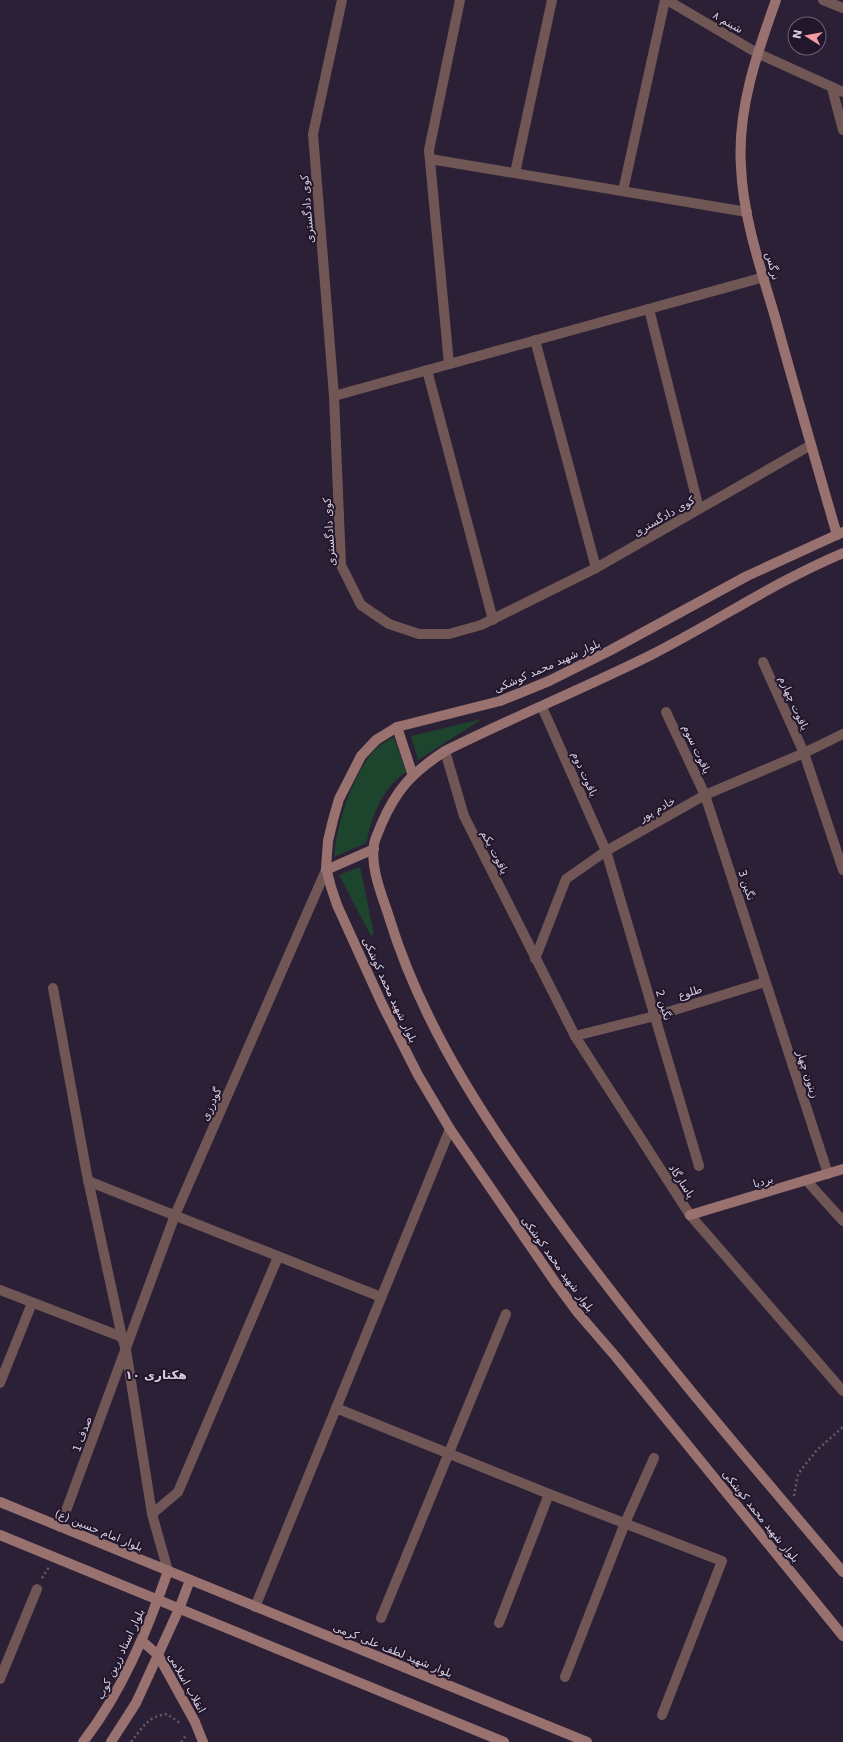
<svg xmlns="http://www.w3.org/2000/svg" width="843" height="1742" font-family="'DejaVu Sans',Vazirmatn,sans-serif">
<rect width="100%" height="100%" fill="#2c2037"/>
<g fill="#1d452e">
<path d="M482,719L418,760L411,736Z"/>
<path d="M394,737L406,772C383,788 372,814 367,841L364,844L334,857C336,826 354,768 378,747C382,743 389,740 394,737Z"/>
<path d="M360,867L374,934L371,936L339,875Z"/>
</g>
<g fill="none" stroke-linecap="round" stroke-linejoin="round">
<g stroke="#655a6e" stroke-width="2.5" stroke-dasharray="2 3" stroke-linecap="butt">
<path d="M794,1496L798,1474L817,1450L843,1427"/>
<path d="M42,1578L49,1567"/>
<path d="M131,1742C143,1727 147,1717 167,1714L180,1723"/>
<path d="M181,1742L187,1734"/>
</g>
<g stroke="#705755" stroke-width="10">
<path d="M342,0L313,134L334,396L341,565L361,605L389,624L419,634H449L481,625L596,568L811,445"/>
<path d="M667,0L757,53L843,92"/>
<path d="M823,0L843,8"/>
<path d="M832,88L843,130"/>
<path d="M430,159L747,212"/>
<path d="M515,173L552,0"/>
<path d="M623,191L665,0"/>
<path d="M649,309L699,509"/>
<path d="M535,340L596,568"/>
<path d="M449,364L429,150L460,0"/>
<path d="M427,370L493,620"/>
<path d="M334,396L764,277"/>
<path d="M763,662L804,753L843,870"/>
<path d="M542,707L606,851L699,1166"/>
<path d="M666,712L705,795L828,1174"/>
<path d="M445,751L464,816L575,1036L690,1215L843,1391"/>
<path d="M535,959L566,879L606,851L705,795L804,753L843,734"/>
<path d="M53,988L87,1175L122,1337L126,1350L152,1514L168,1571"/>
<path d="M575,1036L655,1016L765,982"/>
<path d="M806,1180L843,1221"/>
<path d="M88,1181L381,1297"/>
<path d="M0,1290L122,1337"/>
<path d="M0,1383L32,1303"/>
<path d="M336,1408L549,1494L722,1561L662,1715"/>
<path d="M152,1514L178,1492L278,1257"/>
<path d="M60,1527L175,1215L326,870"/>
<path d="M255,1607L450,1129"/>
<path d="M381,1618L506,1314"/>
<path d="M499,1623L549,1494"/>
<path d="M565,1677L625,1523L654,1458"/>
<path d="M0,1679L37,1589"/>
</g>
<g stroke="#997270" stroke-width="10">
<path d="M776,0C757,53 737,110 741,167C743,218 761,269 775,317C795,390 816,462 837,535"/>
<path d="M843,532L747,576L609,651L549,681L500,701L397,727L376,740L361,756L339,799L333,820L328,841L326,868L331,887L337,905L382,1004L418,1075L450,1129L555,1282L578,1313L616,1357L843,1636"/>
<path d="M843,553C776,581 716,622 651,655C583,689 513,717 445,751C412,773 397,788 381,825C379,831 375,838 374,844C370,868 382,895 389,917C424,1032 494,1134 565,1230C652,1348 748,1460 843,1572"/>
<path d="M397,727L413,776"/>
<path d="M326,870L374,849"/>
<path d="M690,1215L843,1169"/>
<path d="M0,1502L587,1742"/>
<path d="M0,1535L504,1742"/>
<path d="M142,1641L158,1655L195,1722L203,1742"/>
<path d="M83,1742C122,1692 147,1631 168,1571"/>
<path d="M111,1742L136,1703L179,1609L190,1580"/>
</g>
</g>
<g text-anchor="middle" stroke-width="4" stroke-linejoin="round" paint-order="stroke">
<g font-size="11" fill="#d6cedd" stroke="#22162c">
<text transform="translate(728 22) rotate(30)" y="4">شبنم ۸</text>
<text transform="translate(307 209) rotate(-95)" y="4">کوی دادگستری</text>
<text transform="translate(773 266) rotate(75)" y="4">نرگس</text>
<text transform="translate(664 516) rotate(-30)" y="4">کوی دادگستری</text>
<text transform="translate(329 532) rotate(-94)" y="4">کوی دادگستری</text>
<text transform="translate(547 666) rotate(-24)" y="4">بلوار شهید محمد کوشکی</text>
<text transform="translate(794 703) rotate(66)" y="4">یاقوت چهارم</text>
<text transform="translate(697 749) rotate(65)" y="4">یاقوت سوم</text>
<text transform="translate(585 774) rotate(66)" y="4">یاقوت دوم</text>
<text transform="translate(657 809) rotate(-29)" y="4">خادم پور</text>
<text transform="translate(495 852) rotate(63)" y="4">یاقوت یکم</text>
<text transform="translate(747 885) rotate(72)" y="4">نگین 3</text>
<text transform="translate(390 990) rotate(65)" y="4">بلوار شهید محمد کوشکی</text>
<text transform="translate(690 992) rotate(-17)" y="4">طلوع</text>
<text transform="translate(664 1005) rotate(74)" y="4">نگین 2</text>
<text transform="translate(808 1074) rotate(72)" y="4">زیتون چهار</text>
<text transform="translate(211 1104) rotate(-66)" y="4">گودرزی</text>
<text transform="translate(682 1181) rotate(57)" y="4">پاسارگاد</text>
<text transform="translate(763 1181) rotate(-16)" y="4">بردیا</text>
<text transform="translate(558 1264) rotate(54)" y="4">بلوار شهید محمد کوشکی</text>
<text transform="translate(82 1434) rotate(-70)" y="4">صدف 1</text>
<text transform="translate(761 1516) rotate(51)" y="4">بلوار شهید محمد کوشکی</text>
<text transform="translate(99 1530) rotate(22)" y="4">بلوار امام حسین (ع)</text>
<text transform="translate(393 1650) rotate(22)" y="4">بلوار شهید لطف علی کرمی</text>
<text transform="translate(120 1654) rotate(-65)" y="4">بلوار استاد زرین کوب</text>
<text transform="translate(187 1683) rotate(61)" y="4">انقلاب اسلامی</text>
</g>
<g font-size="12" font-weight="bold" fill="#d6cedd" stroke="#22162c">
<text x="156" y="1379">۱۰ هکتاری</text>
</g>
</g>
<g transform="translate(807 36) rotate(281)"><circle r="19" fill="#22162c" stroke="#6a6073"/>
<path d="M0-3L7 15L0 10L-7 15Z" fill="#f49aa2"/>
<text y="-6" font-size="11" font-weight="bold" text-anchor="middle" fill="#d6cedd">N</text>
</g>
</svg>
